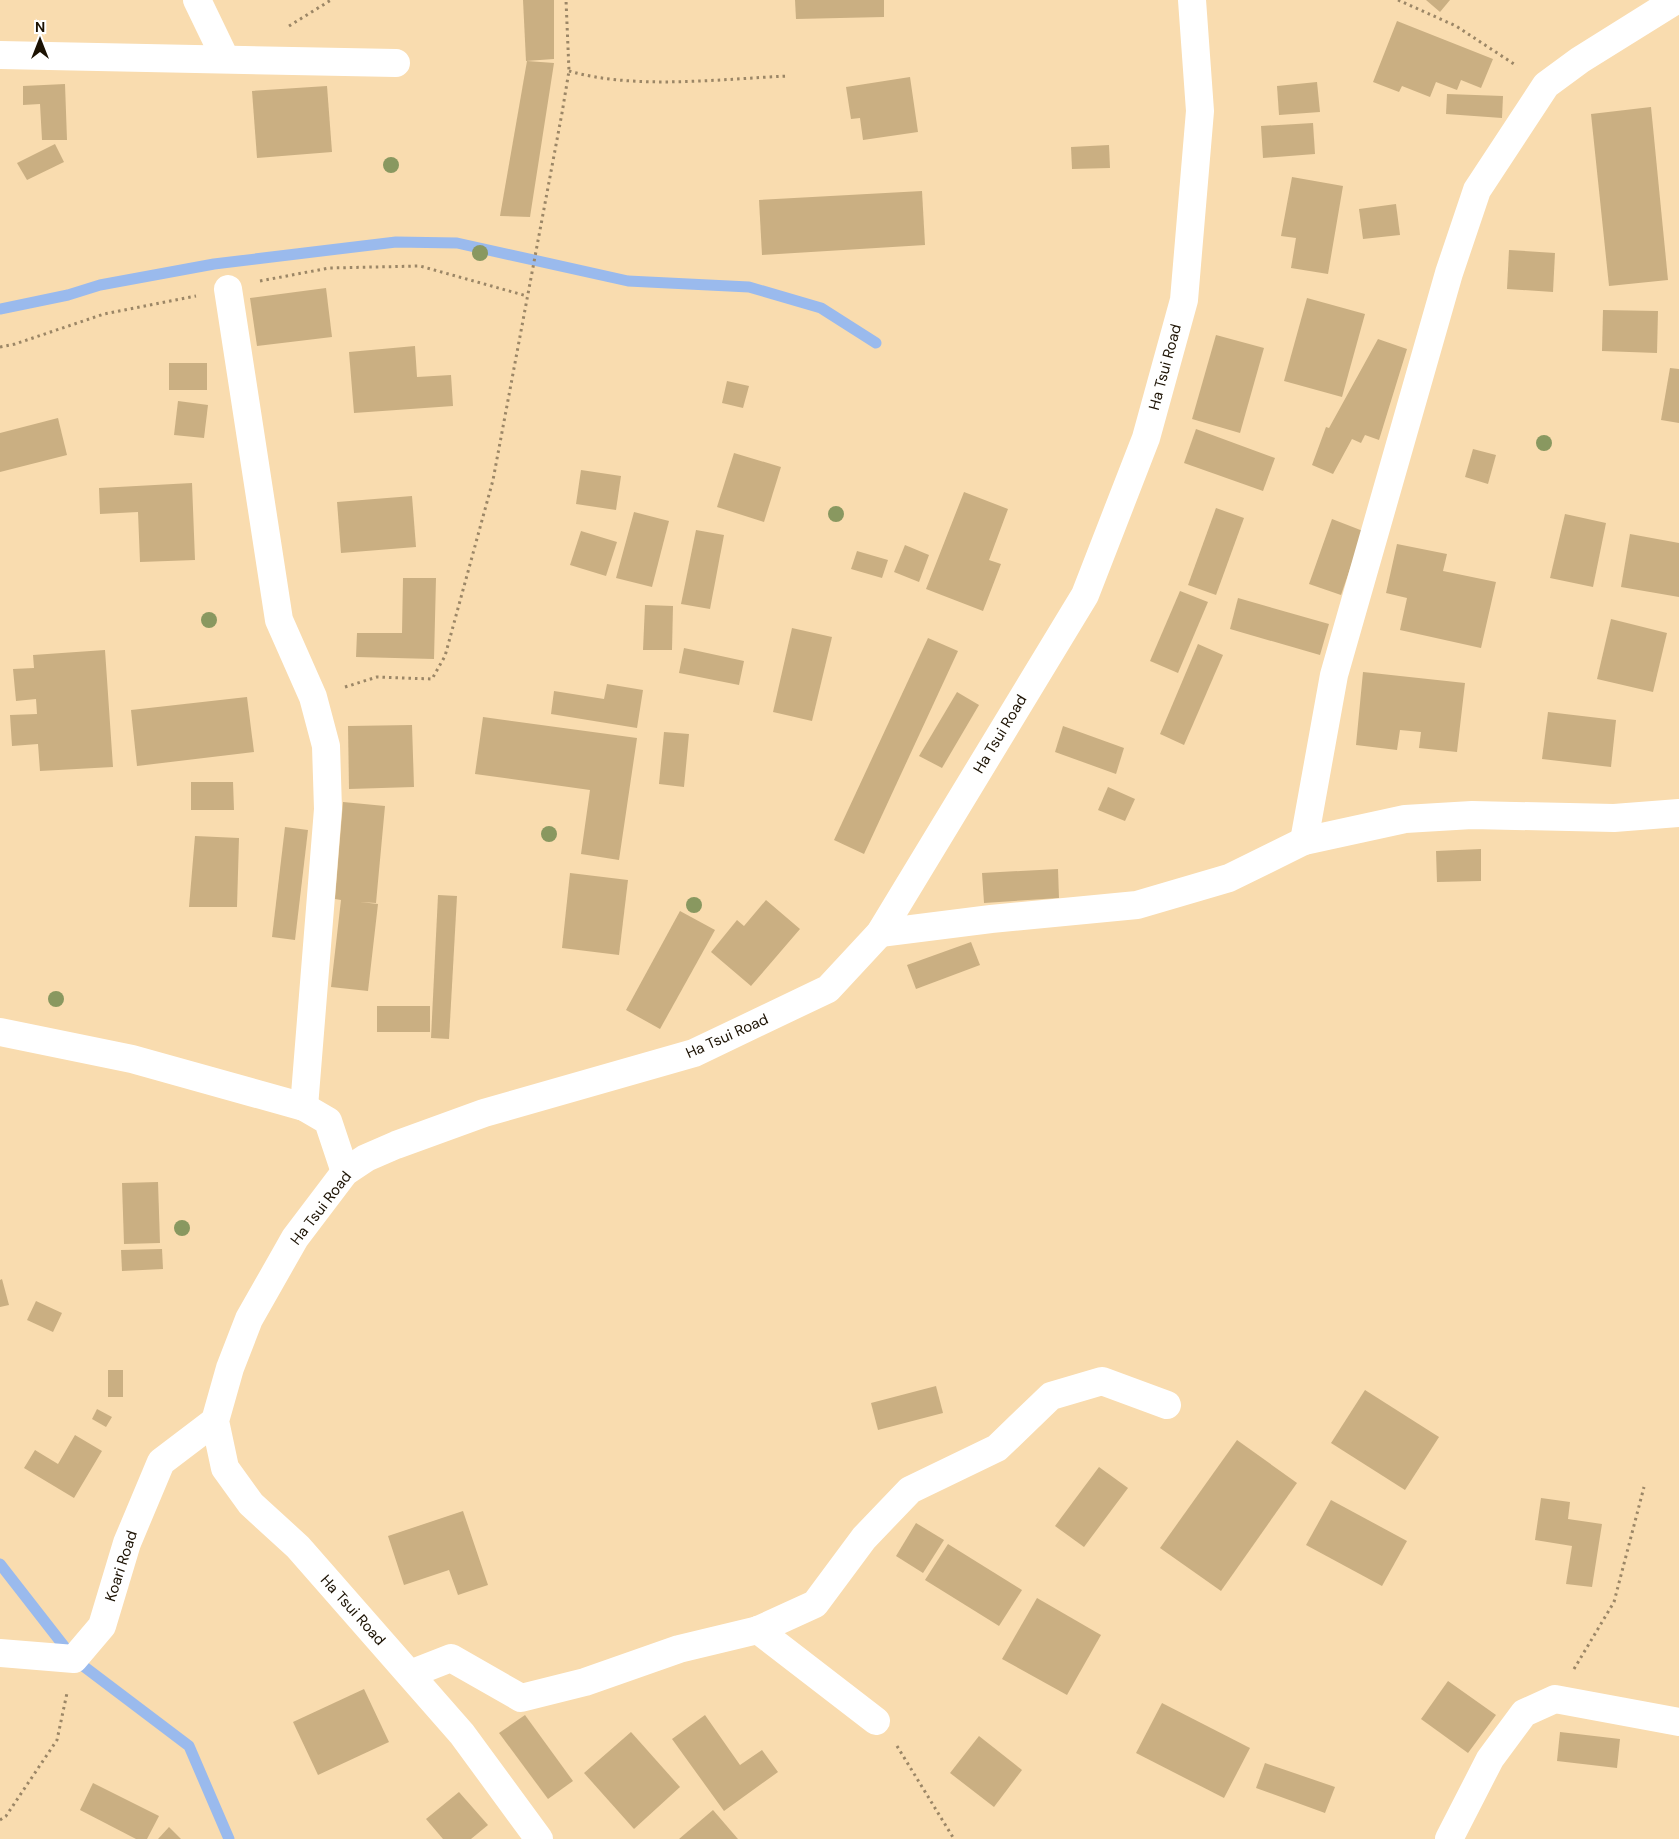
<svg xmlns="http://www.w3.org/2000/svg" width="1679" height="1839" font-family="'DM Sans',sans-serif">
<rect width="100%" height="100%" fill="#f9dcaf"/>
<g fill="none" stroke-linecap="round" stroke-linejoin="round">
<g stroke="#9abaed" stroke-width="11">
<path d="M0,309L68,295L100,285L214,264L396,242L457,243L628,281L749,287L821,308L876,343"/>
<path d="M0,1564L74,1659L189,1746L229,1839"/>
</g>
</g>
<g fill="#caaf82">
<path d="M523,0H554V59L526,61Z"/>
<path d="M795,0H884V17L796,19Z"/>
<path d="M1426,0H1450L1440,12Z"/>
<path d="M1397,21L1493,59L1481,88L1461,80L1457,90L1436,82L1430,97L1402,86L1399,92L1373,82Z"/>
<path d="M527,61L554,63L530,217L500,216Z"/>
<path d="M910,77L918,132L863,140L860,118L851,119L846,87Z"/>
<path d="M1317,82L1320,112L1279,115L1277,86Z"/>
<path d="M65,84L67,140H42L40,104L23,105V86Z"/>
<path d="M327,86L332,152L257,158L252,91Z"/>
<path d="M1447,94L1503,96L1502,118L1446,114Z"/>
<path d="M1651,107L1668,280L1609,286L1591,114Z"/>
<path d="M1313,123L1315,154L1263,158L1261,126Z"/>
<path d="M55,144L64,162L27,180L17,163Z"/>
<path d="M1109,145L1110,168L1072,169L1071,147Z"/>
<path d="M1292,177L1343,186L1328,274L1291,268L1296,238L1281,236Z"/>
<path d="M922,191L925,245L762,255L759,200Z"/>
<path d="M1396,204L1400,235L1363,239L1359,209Z"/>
<path d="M1509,250L1555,253L1553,292L1507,289Z"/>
<path d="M326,288L332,337L257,346L250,298Z"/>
<path d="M1307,298L1365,314L1342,397L1284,381Z"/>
<path d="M1603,310L1658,311L1657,353L1602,351Z"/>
<path d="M1216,335L1264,348L1240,433L1192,419Z"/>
<path d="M1378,339L1407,349L1379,440L1365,435L1361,443L1352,439L1333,474L1312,465L1326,427L1329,428Z"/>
<path d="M415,346L417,377L451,375L453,406L354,413L349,352Z"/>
<rect x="169" y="363" width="38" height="27"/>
<path d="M1670,368L1679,369V423L1661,420Z"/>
<path d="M727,381L749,386L743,408L722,403Z"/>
<path d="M178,401L208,405L204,438L174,435Z"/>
<path d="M58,418L67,455L0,472V433Z"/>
<path d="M1196,429L1275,458L1263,491L1184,463Z"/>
<path d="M1473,449L1496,455L1488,484L1465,477Z"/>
<path d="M734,453L781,467L764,522L717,507Z"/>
<path d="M581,470L621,476L616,510L576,504Z"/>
<path d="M192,483L195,560L140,562L138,512L100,514L99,488Z"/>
<path d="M964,492L1008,509L989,560L1001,564L983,611L926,589Z"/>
<path d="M412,496L416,547L341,553L337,502Z"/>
<path d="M1216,508L1244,518L1216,595L1188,585Z"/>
<path d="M634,512L669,521L652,587L616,578Z"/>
<path d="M1565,514L1606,523L1593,587L1550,578Z"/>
<path d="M1332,519L1363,531L1341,595L1309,584Z"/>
<path d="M696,530L724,535L710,609L681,604Z"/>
<path d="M581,531L617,542L606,576L570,565Z"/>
<path d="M1630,534L1679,543V597L1621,587Z"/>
<path d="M1397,544L1447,554L1443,571L1496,582L1481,648L1400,630L1407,598L1386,593Z"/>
<path d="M905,545L929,555L919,582L894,572Z"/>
<path d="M857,551L888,560L882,578L851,569Z"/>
<path d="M403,578H436L434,659L356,657L357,633H402Z"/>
<path d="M1180,591L1208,602L1178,673L1150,661Z"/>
<path d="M1238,598L1329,624L1320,655L1230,629Z"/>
<path d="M645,605L673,606L672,650H643Z"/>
<path d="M1611,619L1667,633L1653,692L1597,679Z"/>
<path d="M792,628L832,637L812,721L773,712Z"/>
<path d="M928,638L958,651L864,854L834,840Z"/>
<path d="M1198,644L1223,655L1184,745L1160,734Z"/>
<path d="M684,648L744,661L739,685L679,673Z"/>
<path d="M105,650L113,767L40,771L38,744L12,746L10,715L37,714L36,699L16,701L13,669L34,668L33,655Z"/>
<path d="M1363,672L1465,683L1457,752L1419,748L1421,732L1400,730L1397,750L1356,745Z"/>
<path d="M607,684L643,690L637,728L551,714L554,691L604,699Z"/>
<path d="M957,692L979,705L942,768L919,756Z"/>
<path d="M247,697L254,752L137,766L131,710Z"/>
<path d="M1548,712L1616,720L1611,767L1542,759Z"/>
<path d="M483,717L637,738L619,860L581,854L590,790L475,774Z"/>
<path d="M412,725L414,787L349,789L348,726Z"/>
<path d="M1063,726L1124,748L1116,774L1055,752Z"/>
<path d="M664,732L689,734L684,787L659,784Z"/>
<path d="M191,782H233L234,810H191Z"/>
<path d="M1108,787L1135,799L1125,821L1098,810Z"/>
<path d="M343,802L385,806L376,903L360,902L378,904L368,991L331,987L341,900L335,899Z"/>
<path d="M285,827L308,830L295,940L272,937Z"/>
<path d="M195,836L239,838L237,907H189Z"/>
<path d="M1481,849V881L1437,882L1436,851Z"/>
<path d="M1058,869L1059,898L984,903L982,873Z"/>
<path d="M570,873L628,880L619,955L562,948Z"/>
<path d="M438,895L457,896L449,1039L431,1038Z"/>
<path d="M766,900L800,929L751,986L711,952L737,920L744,926Z"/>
<path d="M680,911L715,930L660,1029L626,1010Z"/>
<path d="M971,942L980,965L916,989L907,965Z"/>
<rect x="377" y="1006" width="53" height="26"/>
<path d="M158,1182L160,1243L124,1244L122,1183Z"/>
<path d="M162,1249L163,1269L122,1271L121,1250Z"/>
<path d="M2,1279L9,1305L0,1307V1280Z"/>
<path d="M36,1301L62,1313L53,1332L27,1320Z"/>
<rect x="108" y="1370" width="15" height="27"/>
<path d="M936,1386L943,1413L878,1430L871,1403Z"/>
<path d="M1365,1390L1439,1437L1405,1490L1331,1443Z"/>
<path d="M97,1409L112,1417L106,1427L92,1419Z"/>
<path d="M75,1435L102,1451L74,1498L24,1468L35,1450L58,1464Z"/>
<path d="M1237,1440L1297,1483L1221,1591L1160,1548Z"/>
<path d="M1099,1467L1128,1488L1084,1547L1055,1526Z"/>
<path d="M1541,1498L1570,1502L1568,1519L1602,1524L1592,1587L1566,1584L1572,1546L1535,1540Z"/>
<path d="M1331,1500L1407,1541L1382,1586L1306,1545Z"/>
<path d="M463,1511L488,1585L458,1595L449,1570L404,1585L388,1536Z"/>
<path d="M916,1523L944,1540L923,1573L896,1556Z"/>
<path d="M948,1544L1022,1590L999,1626L925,1580Z"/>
<path d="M1037,1598L1101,1635L1067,1695L1002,1659Z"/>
<path d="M1448,1681L1496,1715L1468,1753L1421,1719Z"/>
<path d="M364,1689L389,1742L318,1775L293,1722Z"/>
<path d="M1162,1703L1250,1748L1224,1798L1136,1753Z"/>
<path d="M525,1715L573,1781L548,1799L499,1733Z"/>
<path d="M705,1715L740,1765L762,1750L778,1772L724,1811L672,1739Z"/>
<path d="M631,1732L680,1787L634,1829L584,1773Z"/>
<path d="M1560,1732L1620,1739L1617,1768L1557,1761Z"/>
<path d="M979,1736L1022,1770L994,1807L950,1773Z"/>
<path d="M1265,1763L1335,1787L1325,1813L1256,1788Z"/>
<path d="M93,1783L159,1816L147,1839H136L80,1810Z"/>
<path d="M459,1792L488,1825L471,1839H443L426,1819Z"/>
<path d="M713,1810L738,1839H679Z"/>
<path d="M169,1827L181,1839H158Z"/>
</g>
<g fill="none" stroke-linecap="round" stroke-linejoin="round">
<g stroke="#9b8666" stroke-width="3" stroke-dasharray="2.5 4" stroke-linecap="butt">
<path d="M1398,0L1456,26L1517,66"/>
<path d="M289,26L331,0"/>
<path d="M569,71C634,90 720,79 788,76"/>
<path d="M260,281L329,268L420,266L527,296"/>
<path d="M0,347L15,344L104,314L196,296"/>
<path d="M345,687L377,677L432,679L445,656L493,480L562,113L569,71L566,0"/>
<path d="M1574,1669L1614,1602L1644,1487"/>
<path d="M897,1746L954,1839"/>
<path d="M0,1820L6,1816L57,1740L67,1693"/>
</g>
<g stroke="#fff" stroke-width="28">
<path d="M197,0L225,58"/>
<path d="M0,55L396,63"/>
<path d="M228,289L279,620L313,697L326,746L328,809L304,1107"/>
<path d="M1304,841L1334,675L1449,273L1477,190L1546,85L1580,60L1676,0"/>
<path d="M880,933L991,919L1137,905L1229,878L1304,841L1405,819L1472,815L1614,818L1679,813"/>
<path d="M0,1032L132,1059L304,1107L328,1121L345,1172"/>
<path d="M758,1630L876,1721"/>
<path d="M0,1653L74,1659L102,1626L127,1543L161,1462L215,1421"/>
<path d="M410,1674L451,1658L521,1698L585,1682L679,1649L758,1630L815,1604L864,1538L910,1490L997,1448L1051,1396L1102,1381L1167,1405"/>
<path d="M539,1839L462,1734L298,1547L251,1504L225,1468L215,1421L230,1368L249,1319L295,1238L345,1172L366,1158L396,1145L484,1113L694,1053L828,989L880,933L1085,595L1146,438L1184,300L1200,111L1192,0"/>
<path d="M1449,1839L1490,1759L1524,1713L1555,1699L1679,1722"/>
</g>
</g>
<g fill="#899860">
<circle cx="391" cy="165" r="8"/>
<circle cx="480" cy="253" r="8"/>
<circle cx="1544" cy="443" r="8"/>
<circle cx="836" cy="514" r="8"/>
<circle cx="209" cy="620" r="8"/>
<circle cx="549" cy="834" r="8"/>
<circle cx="694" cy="905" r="8"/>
<circle cx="56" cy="999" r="8"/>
<circle cx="182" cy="1228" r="8"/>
</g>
<g text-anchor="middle" stroke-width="4" stroke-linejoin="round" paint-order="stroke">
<g font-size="15" fill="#1c1203" stroke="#fff">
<text transform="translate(1165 367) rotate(-75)" y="5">Ha Tsui Road</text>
<text transform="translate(1000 734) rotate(-59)" y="5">Ha Tsui Road</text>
<text transform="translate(727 1036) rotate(-24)" y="5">Ha Tsui Road</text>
<text transform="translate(321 1208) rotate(-52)" y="5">Ha Tsui Road</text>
<text transform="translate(121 1566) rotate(-72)" y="5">Koari Road</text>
<text transform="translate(353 1610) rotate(48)" y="5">Ha Tsui Road</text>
</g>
</g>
<g transform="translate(40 40)" stroke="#ffffff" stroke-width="4" paint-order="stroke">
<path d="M0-4L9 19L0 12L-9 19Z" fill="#1c1203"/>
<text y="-8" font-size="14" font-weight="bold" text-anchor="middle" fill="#1c1203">N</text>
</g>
</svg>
